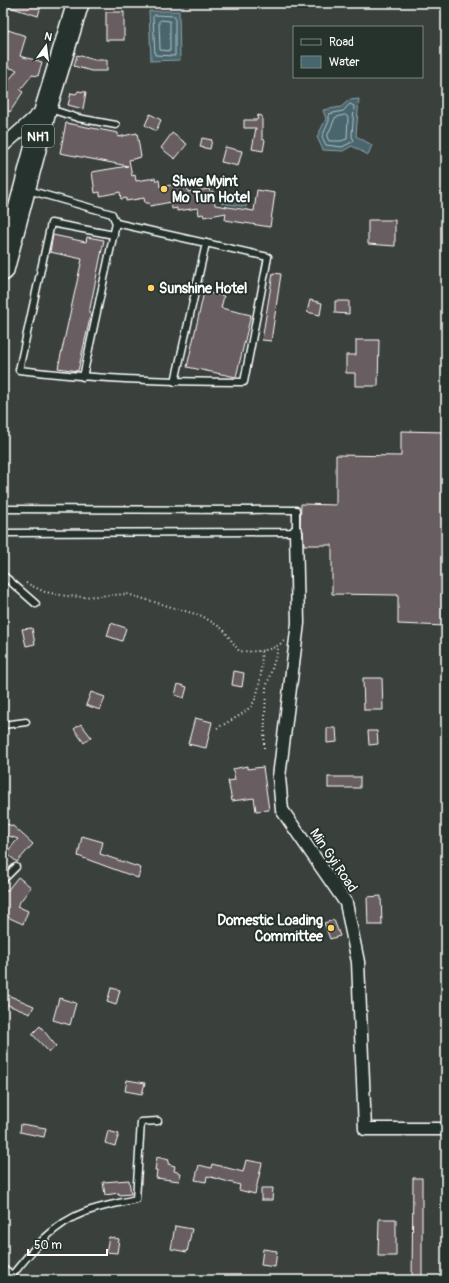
<svg xmlns="http://www.w3.org/2000/svg" width="449" height="1283" font-family="Pangolin,sans-serif">
<rect width="100%" height="100%" fill="#3a403c"/>
<filter id="ink" filterUnits="userSpaceOnUse"><feTurbulence type="fractalNoise" baseFrequency=".025" numOctaves="2"/><feDisplacementMap in="SourceGraphic" scale="8" xChannelSelector="R" yChannelSelector="G"/><feConvolveMatrix kernelMatrix="1 2 1 2 8 2 1 2 1" color-interpolation-filters="sRGB"/></filter>
<g filter="url(#ink)">
<g fill="#48666e" stroke="#91a3a8">
<path d="M149,11H179L180,60L151,61Z"/>
<path d="M359,99L356,136L372,145L368,155L352,146L343,151L323,150L317,137L326,119L323,110L341,107L349,100Z"/>
<path d="M223,191L248,196L246,207L221,203Z"/>
</g>
<g fill="none" stroke-linecap="round" stroke-linejoin="round">
<g stroke="#b6c2c5" stroke-width="1">
<path d="M155,15L175,16V56L155,55L153,17Z"/>
<path d="M161,20L170,21V51L160,50L159,22Z"/>
<path d="M350,104L354,106L352,136L354,141L342,147L326,145L322,137L329,121V114L343,111Z"/>
<path d="M345,115L348,117L347,139L341,141H329L327,137L335,118Z"/>
</g>
</g>
<g fill="#685d60" stroke="#fff">
<path d="M3,3H42L38,16L3,5Z"/>
<rect x="106" y="12" width="18" height="28"/>
<path d="M8,30L26,36L20,56L42,62L38,76L32,75L20,90L23,92L10,112L3,107V88L17,70L3,66V45Z"/>
<path d="M77,55L95,60H107V71H91L74,66Z"/>
<path d="M78,91L86,92L83,109L68,105L71,93L76,94Z"/>
<path d="M150,114L161,120L156,131L145,125Z"/>
<path d="M258,115L262,116V139L265,140L263,151L252,149L256,128H244V120H257Z"/>
<path d="M66,123L118,133V137L137,133L141,157L129,160L132,176L135,175L136,181L155,178L156,181L159,180L160,187L183,183V186L187,185L188,192L209,189L210,192L213,191L215,205L254,211L257,190L275,193L270,227L225,220L226,213L204,217L203,214L199,215L198,208L177,211V208L172,209L171,202L150,206L149,203H145L144,198L126,201V198L121,199L120,192L100,196V192L95,193L92,172L128,166L60,153Z"/>
<path d="M172,133L187,144L175,159L161,148Z"/>
<path d="M202,138L212,140L210,149L200,147Z"/>
<path d="M225,147L242,151L238,166L221,162Z"/>
<path d="M368,220H395V246L368,244Z"/>
<path d="M53,235L86,242L87,237L104,240L89,313L91,314L78,371L58,368L82,259L50,252Z"/>
<path d="M273,273L281,274L271,341L262,340Z"/>
<path d="M204,292L224,296L221,308L251,315L236,377L187,367Z"/>
<path d="M310,300L322,303L320,315L307,312Z"/>
<path d="M335,301H349V314L335,313Z"/>
<path d="M356,340H379L378,386H355V373H346V355H356Z"/>
<path d="M401,431L446,432V626L398,624V595L332,594V545H304L303,531L300,526L301,504L336,505V455L401,456Z"/>
<path d="M111,623L126,628L122,641L107,636Z"/>
<path d="M32,628L35,644L26,646L22,629Z"/>
<path d="M234,671L244,673L242,687L232,685Z"/>
<path d="M363,678H382L383,710H364Z"/>
<path d="M178,684L187,687L184,698L175,695Z"/>
<path d="M91,692L105,697L100,710L86,705Z"/>
<path d="M195,718L212,722L206,748L188,744Z"/>
<path d="M81,724L91,737L84,743L74,729Z"/>
<path d="M327,728H336L337,742L327,743Z"/>
<path d="M368,731H377L378,744L369,745Z"/>
<path d="M247,766V769L263,767L269,810L256,811L254,798L232,801L228,781L235,780L233,769Z"/>
<rect x="328" y="777" width="32" height="11"/>
<path d="M3,823L13,826L33,844L17,862L6,853L18,839L3,834Z"/>
<path d="M82,836L103,842L100,854L141,868L138,878L78,856Z"/>
<path d="M18,877L31,887L17,906L28,911L23,924L3,915V890L7,891Z"/>
<path d="M381,896L382,925H368L367,897Z"/>
<path d="M334,920L340,936L330,939L324,923Z"/>
<path d="M111,988L120,990L116,1005L107,1002Z"/>
<path d="M3,993L34,1006L30,1014L3,1003Z"/>
<path d="M59,998L76,1003L70,1025L53,1020Z"/>
<path d="M40,1026L56,1046L49,1052L32,1034Z"/>
<path d="M127,1080L145,1083L142,1094L125,1091Z"/>
<path d="M21,1124L46,1128L44,1137L20,1132Z"/>
<path d="M108,1131L119,1134L115,1146L105,1143Z"/>
<path d="M157,1157L169,1160L168,1164L175,1166L174,1171L181,1173L179,1181L156,1178L157,1170H155Z"/>
<path d="M246,1160L262,1163L255,1194L239,1190L240,1185L207,1176L206,1182L195,1180L199,1165L211,1168L212,1164L243,1172Z"/>
<path d="M413,1178H422V1278H412Z"/>
<path d="M129,1180L131,1194L119,1195V1193L105,1195L103,1182Z"/>
<path d="M261,1188H273L272,1200H261Z"/>
<path d="M379,1219H396V1256H378Z"/>
<path d="M175,1226L192,1229L187,1252L171,1249Z"/>
<path d="M109,1237L119,1239L117,1253L106,1252Z"/>
<path d="M263,1249L277,1251L275,1267L261,1265Z"/>
</g>
<g fill="none" stroke-linecap="round" stroke-linejoin="round">
<defs>
<g id="service">
<path d="M50,109L78,118L116,125"/>
<path d="M28,190L112,214L116,223L83,377"/>
<path d="M114,235L51,223L19,370C94,379 169,382 244,382L268,257L116,223"/>
<path d="M175,382L206,243"/>
<path d="M3,509L296,510V532L3,533"/>
<path d="M3,575L36,604"/>
<path d="M3,725L26,722"/>
<path d="M3,880L16,867"/>
<path d="M9,1279C30,1253 52,1224 85,1212C101,1206 120,1203 136,1199L141,1122L158,1121"/>
</g>
<g id="minor">
<path d="M3,146L43,110"/>
<path d="M296,532L298,623L279,777L282,810L346,903L358,962L365,1129H446"/>
</g>
<g id="trunk">
<path d="M3,270L46,108L78,3"/>
<path d="M3,1277L5,1280"/>
</g>
</defs>
<use href="#service" stroke="#fff" stroke-width="9"/>
<use href="#minor" stroke="#fff" stroke-width="15"/>
<use href="#trunk" stroke="#fff" stroke-width="24"/>
<g stroke="#fff" stroke-width="2" stroke-dasharray="1 3" stroke-linecap="butt">
<path d="M26,583L45,592L66,596L83,597L127,594L202,616L223,629L239,651C255,652 273,652 285,640"/>
<path d="M217,728C228,722 243,715 251,706C260,696 263,663 261,651"/>
<path d="M264,748L266,688L279,646"/>
</g>
<use href="#service" stroke="#26332d" stroke-width="6"/>
<use href="#minor" stroke="#26332d" stroke-width="12"/>
<use href="#trunk" stroke="#26332d" stroke-width="21"/>
</g>
</g>
<g fill="#ffd166" stroke="#26332d" stroke-width="1.5">
<circle cx="164" cy="189" r="4"/>
<circle cx="151" cy="288" r="4"/>
<circle cx="331" cy="928" r="4"/>
</g>
<g text-anchor="middle" stroke-width="4" stroke-linejoin="round" paint-order="stroke">
<rect fill="#26332d" stroke="#bec2c0" stroke-width="1" x="22" y="125" width="32" height="22" rx="3"/>
<g font-size="13" font-weight="bold" fill="#fff">
<text x="38" y="141">NH1</text>
</g>
<g font-size="14" font-weight="bold" fill="#fff" stroke="#26332d" text-anchor="start">
<text x="172" y="186">Shwe Myint<tspan x="172" dy="16">Mo Tun Hotel</tspan></text>
<text x="159" y="293">Sunshine Hotel</text>
<text x="323" y="925" text-anchor="end">Domestic Loading<tspan x="323" dy="16">Committee</tspan></text>
</g>
<g font-size="14" fill="#fff" stroke="#26332d">
<text transform="translate(334 860) rotate(56)" y="5">Min Gyi Road</text>
</g>
</g>
<rect width="449" height="1283" fill="none" stroke="#26332d" stroke-width="16"/>
<rect x="8" y="8" width="433" height="1267" fill="none" stroke="#fff" stroke-width="1.5" filter="url(#ink)"/>
<rect x="293" y="26" width="130" height="52" fill="#26332d" stroke="#7d8581"/>
<rect x="301" y="39" width="20" height="6" fill="#26332d" stroke="#7d8581"/>
<text x="329" y="46" font-size="12" fill="#ffffff">Road</text>
<rect x="301" y="56" width="20" height="12" fill="#48666e" stroke="#7d8581"/>
<text x="329" y="66" font-size="12" fill="#ffffff">Water</text>
<g transform="translate(46 46) rotate(14)" stroke="#26332d" stroke-width="3" paint-order="stroke">
<path d="M0-3L7 15L0 10L-7 15Z" fill="#ffffff"/>
<text y="-6" font-size="11" font-weight="bold" text-anchor="middle" fill="#ffffff">N</text>
</g>
<path d="M28 1249v6h79v-6" fill="none" stroke="#ffffff" stroke-width="2"/>
<text x="34" y="1249" font-size="12" fill="#ffffff" stroke="#26332d" stroke-width="3" paint-order="stroke">50 m</text>
</svg>
